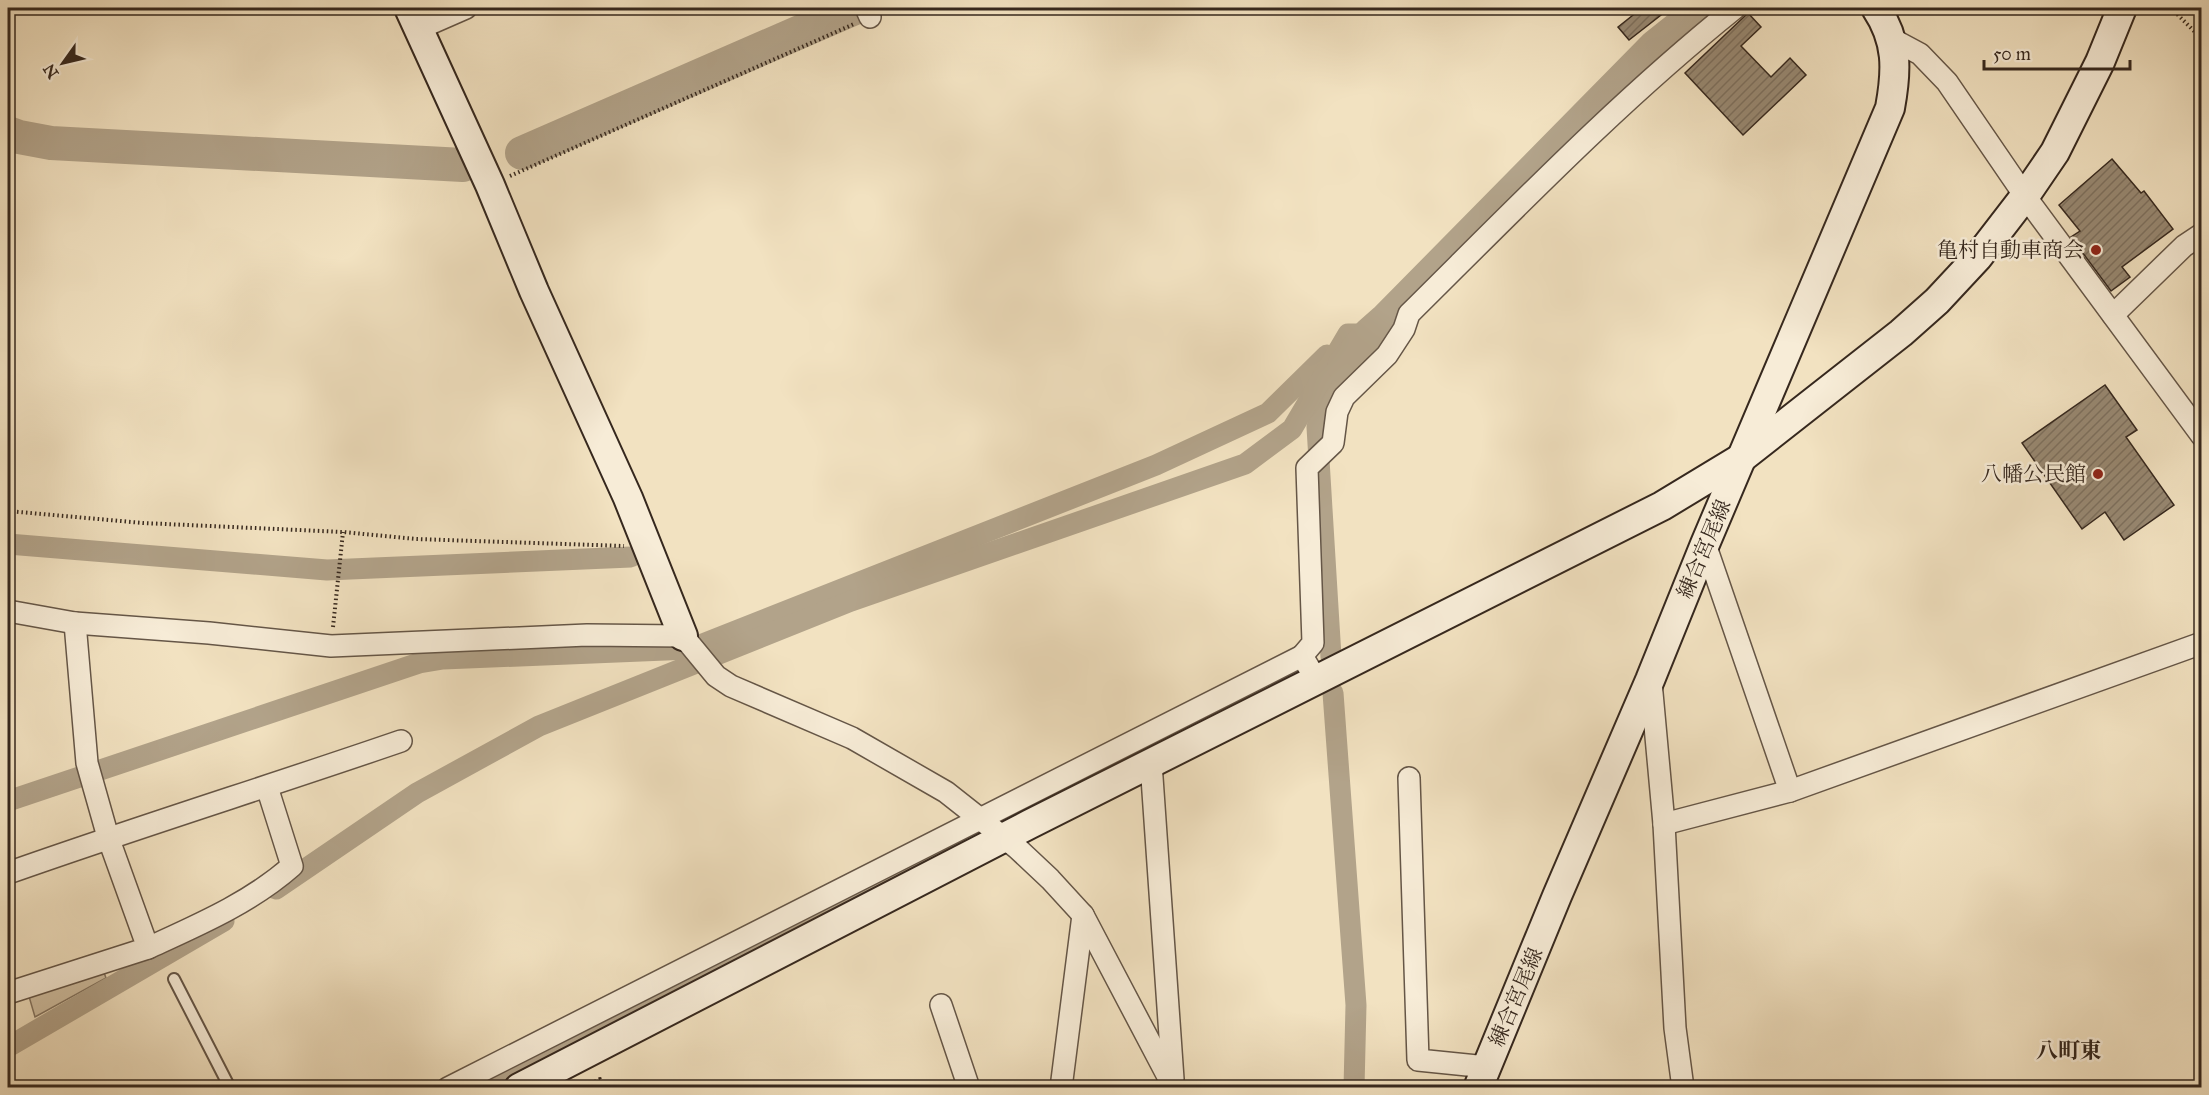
<svg xmlns="http://www.w3.org/2000/svg" width="2209" height="1095" font-family="'IM FELL Great Primer','Noto Serif JP',serif">
<defs>
<pattern id="building-hatch" width="6" height="6" patternUnits="userSpaceOnUse" patternTransform="scale(1.5)"><rect width="6" height="6" fill="#988973"/><path d="M-1 1l2-2M0 6l6-6M5 7l2-2" fill="none" stroke="#7d705e"/></pattern>
</defs>
<rect width="100%" height="100%" fill="#f2e2c1"/>
<filter id="stains"><feTurbulence type="fractalNoise" baseFrequency=".00333" numOctaves="4"/><feColorMatrix values="0 0 0 0 .2 0 0 0 0 .09 0 0 0 0 .02 0 0 0 .5 -.17"/></filter>
<radialGradient id="worn" r=".72"><stop offset=".6" stop-color="#630" stop-opacity="0"/><stop offset="1" stop-color="#630" stop-opacity=".3"/></radialGradient>
<path fill="#d2c2a5" stroke="#847562" stroke-width="1.5" d="M103,970L106,978L35,1017L28,993Z"/>
<g fill="none" stroke-linecap="round" stroke-linejoin="round">
<g stroke="#b2a38a" stroke-width="21">
<path d="M8,544L327,570L631,557"/>
<path d="M1331,657L1317,427L1344,366"/>
<path d="M1333,693L1356,1005L1354,1088"/>
<path d="M8,801L419,663L443,659L690,649L1156,465L1268,413L1327,355"/>
<path d="M276,889L417,793L539,726L851,601L1245,464L1292,429L1348,334H1370"/>
<path d="M8,1047L224,921"/>
<path d="M476,1088L956,843"/>
</g>
<g stroke="#b2a38a" stroke-width="34">
<path d="M8,133L19,137L51,143L463,165"/>
<path d="M522,153L855,8"/>
<path d="M1344,366L1370,334L1387,319L1656,46L1704,8"/>
</g>
</g>
<g fill="url(#building-hatch)" stroke="#36281e" stroke-width="1.5">
<path d="M1642,8H1670L1629,40L1618,27Z"/>
<path d="M1748,13L1761,27L1741,46L1771,77L1790,58L1806,75L1743,135L1685,73Z"/>
<path d="M2112,159L2141,193L2144,191L2173,229L2122,267L2130,277L2111,291L2071,237L2080,231L2059,205Z"/>
<path d="M2105,385L2137,430L2126,437L2174,505L2124,540L2105,512L2082,529L2022,443Z"/>
</g>
<g fill="none" stroke-linecap="round" stroke-linejoin="round">
<defs>
<path id="lane" d="M174,979L230,1088"/>
<g id="street">
<path d="M866,8L870,17"/>
<path d="M418,29L466,8"/>
<path d="M1892,39L1920,54L1947,82L2025,196L2202,436"/>
<path d="M2113,315L2184,246L2202,234"/>
<path d="M1705,544L1790,791"/>
<path d="M8,611L75,623L209,633L331,646L587,635L683,636L716,676L731,686L852,738L946,792L1017,848L1050,879L1083,915L1174,1088"/>
<path d="M1302,656L1313,643L1307,468L1333,443L1337,412L1344,397L1387,355L1404,329L1409,314C1515,209 1619,101 1735,8"/>
<path d="M1651,682L1664,824L1675,1028L1683,1088"/>
<path d="M1151,763L1173,1079"/>
<path d="M1409,778L1418,1060L1487,1067"/>
<path d="M1664,824L1790,791L2202,643"/>
<path d="M8,873C138,827 270,786 401,741"/>
<path d="M148,948C198,925 250,903 292,866L267,787"/>
<path d="M8,993L148,948L108,837L87,763L75,623"/>
<path d="M941,1005L969,1088"/>
<path d="M448,1088L1302,656L1316,679"/>
<path d="M1061,1088L1083,915"/>
</g>
<g id="secondary">
<path d="M409,8L490,185L534,291L628,498L683,636"/>
<path d="M519,1088L1030,824L1662,506L1743,457L1901,333L1937,301L1978,257L2025,196L2055,152L2100,62L2122,8"/>
<path d="M1478,1088L1557,896L1650,680L1705,544L1890,108C1897,70 1898,41 1876,8"/>
</g>
</defs>
<use href="#lane" stroke="#655647" stroke-width="14"/>
<use href="#street" stroke="#655647" stroke-width="24"/>
<use href="#secondary" stroke="#36281e" stroke-width="32"/>
<g stroke="#36281e" stroke-width="4" stroke-dasharray="1.5 3" stroke-linecap="butt">
<path d="M2171,8L2202,39"/>
<path d="M510,176L854,24"/>
<path d="M8,511L143,523L343,532L416,539L624,546"/>
<path d="M333,627L343,532"/>
<path d="M583,1088L600,1079L604,1088"/>
</g>
<use href="#lane" stroke="#f7ecd7" stroke-width="10"/>
<use href="#street" stroke="#f7ecd7" stroke-width="21"/>
<use href="#secondary" stroke="#f7ecd7" stroke-width="28"/>
</g>
<g fill="#8f2418" stroke="#f7ecd7" stroke-width="2">
<circle cx="2096" cy="250" r="6"/>
<circle cx="2098" cy="474" r="6"/>
</g>
<g text-anchor="middle" stroke-width="5" stroke-linejoin="round" paint-order="stroke">
<g font-size="21" fill="#36281e" stroke="#f7ecd7" text-anchor="end">
<text x="2084" y="257">亀村自動車商会</text>
<text x="2086" y="481">八幡公民館</text>
</g>
<g font-size="21" fill="#36281e" stroke="#f7ecd7">
<text transform="translate(1704 549) rotate(-67)" y="7">練合宮尾線</text>
<text transform="translate(1516 997) rotate(-67)" y="7">練合宮尾線</text>
</g>
<g font-size="22" font-weight="bold" fill="#36281e" stroke="#f7ecd7">
<text x="2069" y="1058">八町東</text>
</g>
</g>
<rect width="2209" height="1095" fill="none" stroke="#f2e2c1" stroke-width="30"/>
<rect x="9" y="9" width="2191" height="1077" fill="none" stroke="#36281e" stroke-width="3"/>
<rect x="15" y="15" width="2179" height="1065" fill="none" stroke="#36281e" stroke-width="1.5"/>
<g transform="translate(63 63) rotate(236)" stroke="#f7ecd7" stroke-width="4.5" paint-order="stroke">
<path d="M0-4.5L10 22L0 15L-10 22Z" fill="#36281e"/>
<text y="-9" font-size="16" font-weight="bold" text-anchor="middle" fill="#36281e">N</text>
</g>
<path d="M1984 60v9h146v-9" fill="none" stroke="#36281e" stroke-width="3"/>
<text x="1993" y="60" font-size="18" fill="#36281e" stroke="#f7ecd7" stroke-width="4.5" paint-order="stroke">50 m</text>
<rect width="100%" height="100%" filter="url(#stains)"/>
<rect width="100%" height="100%" fill="url(#worn)"/>
</svg>
